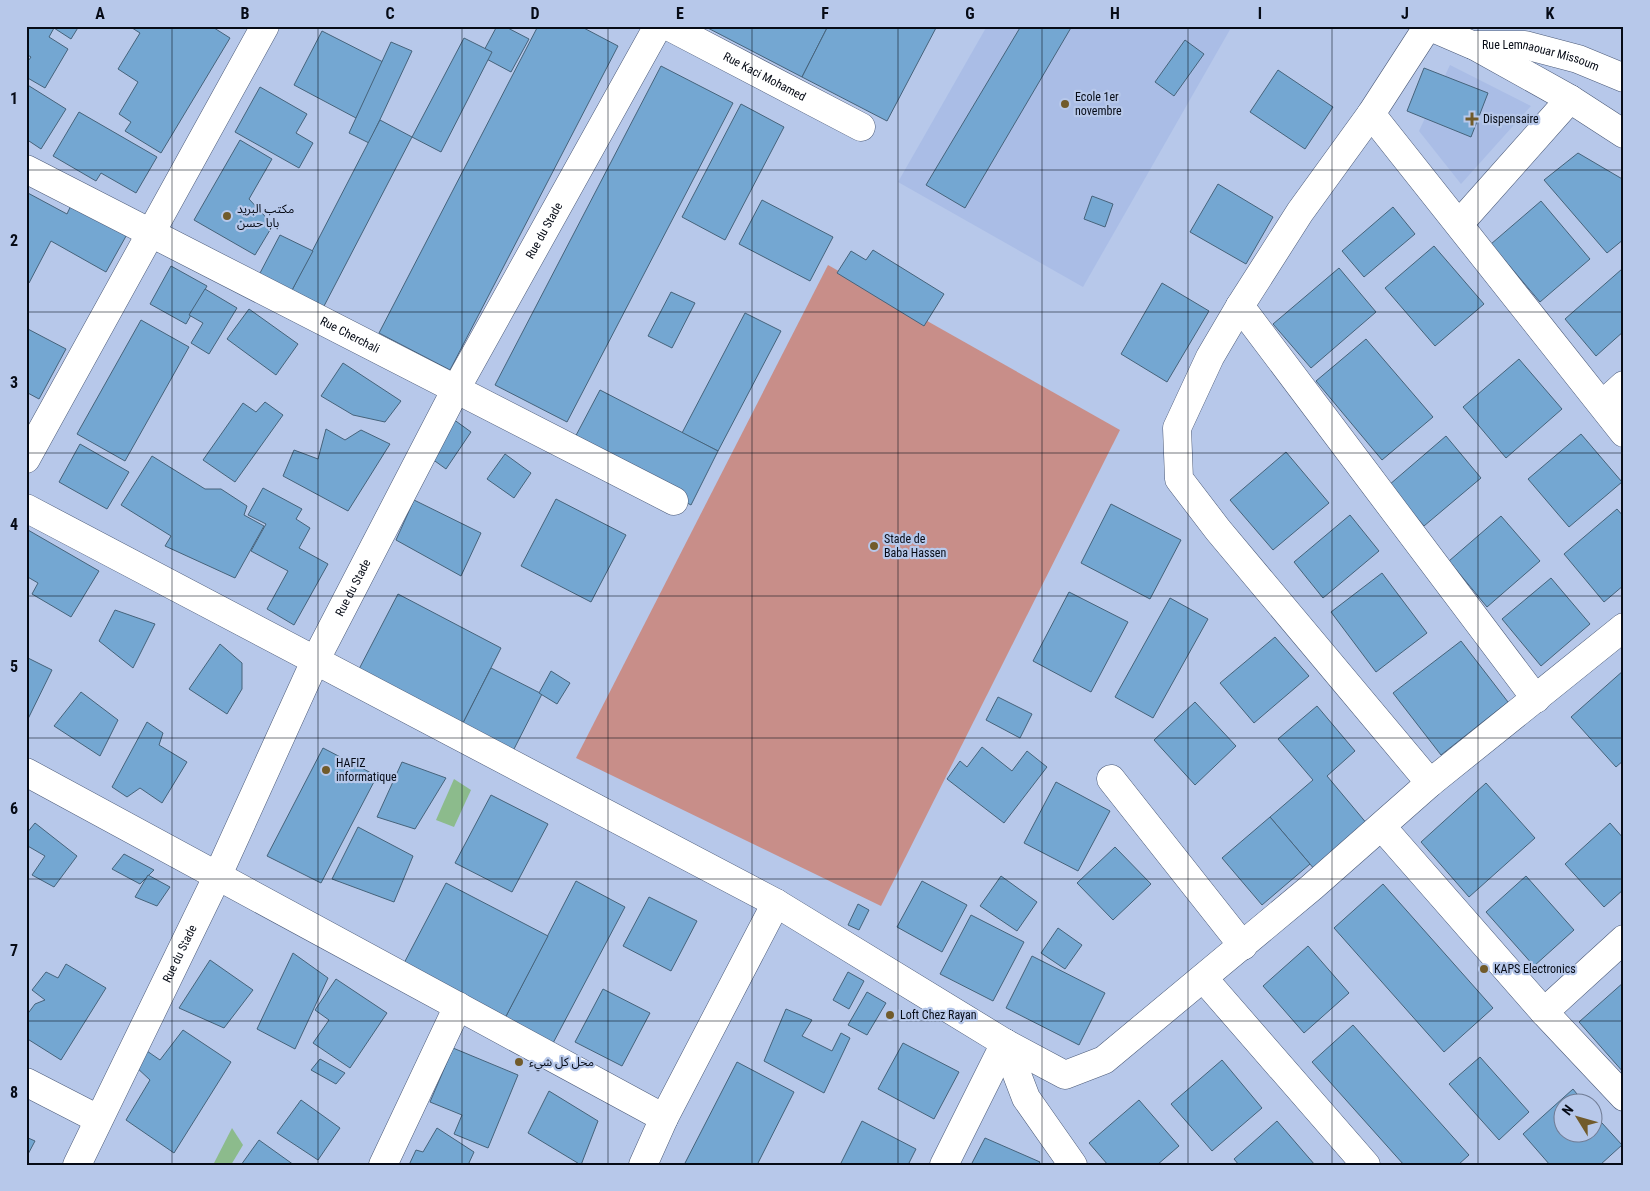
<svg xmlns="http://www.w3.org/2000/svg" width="1650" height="1191" font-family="'Roboto Condensed','Noto Sans Arabic',sans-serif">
<rect width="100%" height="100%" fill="#b7c8ea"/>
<g fill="#aabde6">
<path d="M987,26H1232L1083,287L898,182Z"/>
<path d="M1450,65L1531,106L1461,184L1419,131Z"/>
</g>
<path fill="#c88e89" d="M828,265L1120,430L881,906L576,758Z"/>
<g fill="#8cbb8c">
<path d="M454,779L471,790L454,827L436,820Z"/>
<path d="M232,1128L243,1145L231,1165H213Z"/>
</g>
<g fill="#74a7d2" stroke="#46637b">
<path d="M26,26H79L71,39L54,28L49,37L68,49L45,88L26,77V64L31,57L26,54Z"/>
<path d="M129,26H211L230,38L161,153L125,131L131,122L119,114L138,82L118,69L140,33Z"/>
<path d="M497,26H504L529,39L511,72L481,56Z"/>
<path d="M538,26H580L618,46L450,370L379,333Z"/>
<path d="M704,26H828L802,77Z"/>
<path d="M828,26H937L887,121L802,77Z"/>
<path d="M1021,26H1072L965,208L926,185Z"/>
<path d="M322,31L385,63L356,118L294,85Z"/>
<path d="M464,38L492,52L441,152L412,137Z"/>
<path d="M1185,40L1204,54L1174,96L1155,82Z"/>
<path d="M391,42L412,51L369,143L349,133Z"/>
<path d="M661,66L733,103L567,422L495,385Z"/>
<path d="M1424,68L1488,93L1471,137L1407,111Z"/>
<path d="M1278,70L1333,107L1305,149L1250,112Z"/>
<path d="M26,84L66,109L41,149L26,139Z"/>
<path d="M260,87L307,114L296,133L313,143L299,168L235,132Z"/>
<path d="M741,104L784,127L725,240L682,217Z"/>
<path d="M79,112L157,157L136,193L101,173L96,181L53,156Z"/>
<path d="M380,120L412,137L323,308L291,292Z"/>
<path d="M240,140L272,159L249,199L273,225L255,255L194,220Z"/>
<path d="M1578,153L1624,180V239L1607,253L1544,180Z"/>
<path d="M1218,184L1273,217L1246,264L1190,232Z"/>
<path d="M26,192L67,214L74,199L130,229L106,272L51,241L29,283L26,282Z"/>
<path d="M1092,196L1113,204L1105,227L1084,219Z"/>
<path d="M762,200L833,237L810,281L739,244Z"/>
<path d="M1541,201L1590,259L1540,302L1491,244Z"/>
<path d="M1393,207L1415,234L1364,277L1342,251Z"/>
<path d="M280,235L313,251L291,292L259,275Z"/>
<path d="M1434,246L1484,304L1435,346L1385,288Z"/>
<path d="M873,250L944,294L924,326L837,273L851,251L866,260Z"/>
<path d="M171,266L207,286L186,324L150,304Z"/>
<path d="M1339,268L1376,312L1311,368L1273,324Z"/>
<path d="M1622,269L1624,331L1596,356L1565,319Z"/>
<path d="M1162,283L1209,311L1167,382L1121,354Z"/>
<path d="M205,289L237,308L209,354L191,343L203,323L189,315Z"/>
<path d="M671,292L695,303L672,348L648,336Z"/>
<path d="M249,309L298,344L276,375L227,339Z"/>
<path d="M745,313L781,331L718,451L682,433Z"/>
<path d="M141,320L189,347L125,461L77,434Z"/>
<path d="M26,328L66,349L39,399L26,392Z"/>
<path d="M1366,339L1433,417L1382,460L1316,381Z"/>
<path d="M1519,359L1562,409L1506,458L1463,407Z"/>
<path d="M343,363L401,401L385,422L353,415L321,396Z"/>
<path d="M600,390L718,451L691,505L572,443Z"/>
<path d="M265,402L283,415L235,482L203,460L243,403L256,412Z"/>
<path d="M453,419L471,432L446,469L428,456Z"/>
<path d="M326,429L345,440L361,430L390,444L348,511L283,476L294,450L318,459Z"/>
<path d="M1581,434L1622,482L1569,527L1528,479Z"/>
<path d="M1446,436L1481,478L1424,526L1389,485Z"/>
<path d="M80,444L129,472L107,509L59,482Z"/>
<path d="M1286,452L1329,503L1273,550L1230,500Z"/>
<path d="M505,454L531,473L514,498L487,479Z"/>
<path d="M152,456L205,489H221L247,506L244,515L264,526L235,578L165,546L171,536L121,505Z"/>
<path d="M263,488L302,509L296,519L310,528L299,548L328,564L294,625L267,609L288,571L251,551L266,524L248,515Z"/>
<path d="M556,499L626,535L591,602L521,566Z"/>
<path d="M414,500L481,533L461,576L396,540Z"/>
<path d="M1111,504L1181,540L1150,599L1081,563Z"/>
<path d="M1617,509L1624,517V585L1604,602L1564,554Z"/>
<path d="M1350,515L1379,551L1323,598L1294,562Z"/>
<path d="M1501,516L1540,561L1487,607L1449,561Z"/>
<path d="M28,530L99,571L71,617L32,594L38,583L26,576V533Z"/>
<path d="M1382,573L1427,633L1376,672L1331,612Z"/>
<path d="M1551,578L1590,624L1541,666L1502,619Z"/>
<path d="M1069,592L1128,622L1091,692L1033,661Z"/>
<path d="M398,594L501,648L462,725L358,671Z"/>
<path d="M1170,598L1208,619L1153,718L1115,697Z"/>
<path d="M115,610L155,624L133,668L99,641Z"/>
<path d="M1275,637L1309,676L1254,723L1220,683Z"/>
<path d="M1461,641L1508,702L1441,755L1393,693Z"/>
<path d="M220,644L242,663V689L227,714L189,689Z"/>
<path d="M26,657L52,670L26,723Z"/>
<path d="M491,668L542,694L513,751L462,725Z"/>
<path d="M1624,670V760L1616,767L1571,717Z"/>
<path d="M551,671L570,683L557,704L539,693Z"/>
<path d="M81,692L118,720L100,756L54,726Z"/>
<path d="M998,697L1032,714L1020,738L986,720Z"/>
<path d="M1195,702L1236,746L1195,785L1154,740Z"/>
<path d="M1317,706L1355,751L1327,776L1368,825L1315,870L1270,817L1313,780L1278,739Z"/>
<path d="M147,722L163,733L159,745L187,762L162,803L140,788L127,797L112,787Z"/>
<path d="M982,747L1012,771L1027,751L1047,767L1004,823L947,779L960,761L967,767Z"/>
<path d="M323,748L377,776L321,883L267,856Z"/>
<path d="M402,762L446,778L415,829L377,817Z"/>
<path d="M1056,782L1110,811L1078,871L1024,843Z"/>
<path d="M1486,783L1535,838L1469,897L1421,842Z"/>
<path d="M491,795L548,824L512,892L455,863Z"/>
<path d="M1270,817L1310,864L1262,905L1222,858Z"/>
<path d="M35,823L77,856L54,887L32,875L45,856L26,845V834Z"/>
<path d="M1610,823L1624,839V889L1604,907L1565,864Z"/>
<path d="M358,827L413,856L394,902L332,879Z"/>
<path d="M1115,847L1151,884L1113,920L1077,883Z"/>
<path d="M124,854L154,870L140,884L112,869Z"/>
<path d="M148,875L170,887L157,906L135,897Z"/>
<path d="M1001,876L1037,902L1017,931L980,906Z"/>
<path d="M1526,876L1574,930L1534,966L1486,912Z"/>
<path d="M576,881L625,907L552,1045L504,1020Z"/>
<path d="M922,881L967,905L942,952L897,927Z"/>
<path d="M446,883L548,936L504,1020L402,967Z"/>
<path d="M1383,884L1493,1008L1444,1052L1334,928Z"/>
<path d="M649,897L697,921L671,971L623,946Z"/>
<path d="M858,904L869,910L859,930L848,925Z"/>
<path d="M971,915L1024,942L993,1001L940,974Z"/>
<path d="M1058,928L1082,945L1065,969L1041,953Z"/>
<path d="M1308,946L1349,993L1304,1033L1263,986Z"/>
<path d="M293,953L328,978L295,1049L257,1029Z"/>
<path d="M1032,956L1105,993L1079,1045L1006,1008Z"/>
<path d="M210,960L253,990L224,1028L179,1008Z"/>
<path d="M66,964L106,988L61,1060L26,1038V1016L35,1004L45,1000L32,990L46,972L58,978Z"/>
<path d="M848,972L864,981L849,1009L833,1000Z"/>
<path d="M336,979L387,1013L350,1068L313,1043L329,1020L315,1010Z"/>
<path d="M1624,982V1073L1579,1022Z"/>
<path d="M603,989L650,1013L622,1066L575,1042Z"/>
<path d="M867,992L886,1003L867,1035L848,1025Z"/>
<path d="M786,1009L812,1020L802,1036L832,1051L841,1033L850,1038L824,1093L764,1061Z"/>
<path d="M1353,1025L1469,1155L1458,1165H1404L1312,1062Z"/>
<path d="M183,1030L231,1062L174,1153L126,1120L150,1080L135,1066L147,1051L160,1060Z"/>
<path d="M903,1043L959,1072L934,1119L878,1089Z"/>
<path d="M453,1048L518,1075L488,1148L454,1134L462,1115L430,1102Z"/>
<path d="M1480,1057L1529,1112L1499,1140L1449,1084Z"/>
<path d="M320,1059L345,1073L336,1084L311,1070Z"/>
<path d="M1222,1060L1262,1108L1212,1151L1171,1104Z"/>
<path d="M737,1062L794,1092L757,1165H684Z"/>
<path d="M1573,1089L1585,1104H1562V1134H1592V1112L1622,1145L1600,1165H1550L1523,1134Z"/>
<path d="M549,1091L598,1121L581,1165L528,1133Z"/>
<path d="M301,1100L340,1128L318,1160L277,1133Z"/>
<path d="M1139,1100L1179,1146L1157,1165H1108L1089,1143Z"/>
<path d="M862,1121L916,1149L908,1165H840Z"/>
<path d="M1277,1121L1315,1165H1239L1234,1159Z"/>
<path d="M437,1128L474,1152L468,1165H409L416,1150L423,1152Z"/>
<path d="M26,1137L35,1141L26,1158Z"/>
<path d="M985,1138L1040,1162L1038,1165H971Z"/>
<path d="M259,1140L294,1165H241Z"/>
</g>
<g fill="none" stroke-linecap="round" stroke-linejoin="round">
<defs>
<g id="street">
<path id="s1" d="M668,26L861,127"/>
<path d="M1428,26L1371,114L1300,212L1240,306L1210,357L1177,428L1179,479L1218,530L1430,783"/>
<path id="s2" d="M1428,26L1472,45H1525L1578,59L1624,78"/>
<path d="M1475,46L1570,99L1624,134"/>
<path d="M1371,114L1624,433"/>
<path id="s3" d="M26,169L674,501"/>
<path d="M1459,224L1570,99"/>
<path d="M1240,306L1536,699"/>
<path d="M1603,404L1624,385"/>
<path d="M26,459L265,26"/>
<path d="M26,508L776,903L1005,1043L1065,1075L1104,1060L1312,887L1430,783L1624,627"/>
<path d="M26,772L664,1118"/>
<path d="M1111,779L1243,946"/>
<path d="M1382,827L1544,1012L1624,1097"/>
<path d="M1204,979L1366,1165"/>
<path d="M1544,1012L1624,939"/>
<path d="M1005,1043L1026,1098L1073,1165"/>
<path d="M26,1082L98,1119"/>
<path id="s4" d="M77,1165L217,877L315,661L456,389L658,26"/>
<path d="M383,1165L458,1006"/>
<path d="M643,1165L664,1118L776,903"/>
<path d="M944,1165L1005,1043"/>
</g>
</defs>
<use href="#street" stroke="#4b5a78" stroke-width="29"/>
<use href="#street" stroke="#fff" stroke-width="28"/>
</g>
<path fill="none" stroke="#060b16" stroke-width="1" stroke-opacity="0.55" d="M172,26V1165M318,26V1165M462,26V1165M608,26V1165M752,26V1165M898,26V1165M1042,26V1165M1188,26V1165M1332,26V1165M1478,26V1165M26,170H1624M26,312H1624M26,453H1624M26,596H1624M26,738H1624M26,879H1624M26,1021H1624"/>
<g fill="#715b2b" stroke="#b7c8ea" stroke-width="2">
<circle cx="1065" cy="104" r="5"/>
<path d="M1469.5 111.5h5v5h5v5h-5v5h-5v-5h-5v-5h5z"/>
<circle cx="227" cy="216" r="5"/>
<circle cx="874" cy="546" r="5"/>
<circle cx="326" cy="770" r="5"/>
<circle cx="1484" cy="969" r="5"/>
<circle cx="890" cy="1015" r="5"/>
<circle cx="519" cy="1062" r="5"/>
</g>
<g text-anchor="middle" stroke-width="4.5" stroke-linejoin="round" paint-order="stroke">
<g font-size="12" fill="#060b16" stroke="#b7c8ea">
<text dy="4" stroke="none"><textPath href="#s2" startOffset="118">Rue Lemnaouar Missoum</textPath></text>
<text dy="4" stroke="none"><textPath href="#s1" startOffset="109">Rue Kaci Mohamed</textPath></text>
<text dy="4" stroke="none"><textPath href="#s4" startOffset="1045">Rue du Stade</textPath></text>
<text dy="4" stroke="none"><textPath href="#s3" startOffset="364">Rue Cherchali</textPath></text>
<text dy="4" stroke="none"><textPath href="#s4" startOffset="640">Rue du Stade</textPath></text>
<text dy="4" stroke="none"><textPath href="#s4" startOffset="235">Rue du Stade</textPath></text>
</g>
<g font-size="12" fill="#060b16" stroke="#b7c8ea" text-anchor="start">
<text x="1075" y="101">Ecole 1er<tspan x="1075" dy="14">novembre</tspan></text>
<text x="1483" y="123">Dispensaire</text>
<text x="237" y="213">مكتب البريد<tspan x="237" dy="14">بابا حسن</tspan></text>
<text x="884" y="543">Stade de<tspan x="884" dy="14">Baba Hassen</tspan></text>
<text x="336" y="767">HAFIZ<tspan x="336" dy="14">informatique</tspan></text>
<text x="1494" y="973">KAPS Electronics</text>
<text x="900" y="1019">Loft Chez Rayan</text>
<text x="529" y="1066">محل كل شيء</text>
</g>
</g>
<rect width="1650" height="1191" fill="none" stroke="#b7c8ea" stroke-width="55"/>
<g transform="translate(1578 1118) rotate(307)"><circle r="24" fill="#b7c8ea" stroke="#707c95"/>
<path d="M0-4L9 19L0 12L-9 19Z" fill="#715b2b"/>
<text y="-8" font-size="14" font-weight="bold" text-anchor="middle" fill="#060b16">N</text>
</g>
<rect x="28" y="28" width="1594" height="1136" fill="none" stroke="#060b16" stroke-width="2"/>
<g font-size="16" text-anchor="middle" font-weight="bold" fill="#060b16">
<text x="100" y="19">A</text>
<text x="245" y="19">B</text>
<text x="390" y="19">C</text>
<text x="535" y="19">D</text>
<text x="680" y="19">E</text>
<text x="825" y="19">F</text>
<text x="970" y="19">G</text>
<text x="1115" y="19">H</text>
<text x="1260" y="19">I</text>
<text x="1405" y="19">J</text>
<text x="1550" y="19">K</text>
<text x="14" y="104">1</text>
<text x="14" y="246">2</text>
<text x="14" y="388">3</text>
<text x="14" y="530">4</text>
<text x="14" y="672">5</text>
<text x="14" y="814">6</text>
<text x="14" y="956">7</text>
<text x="14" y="1098">8</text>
</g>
</svg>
